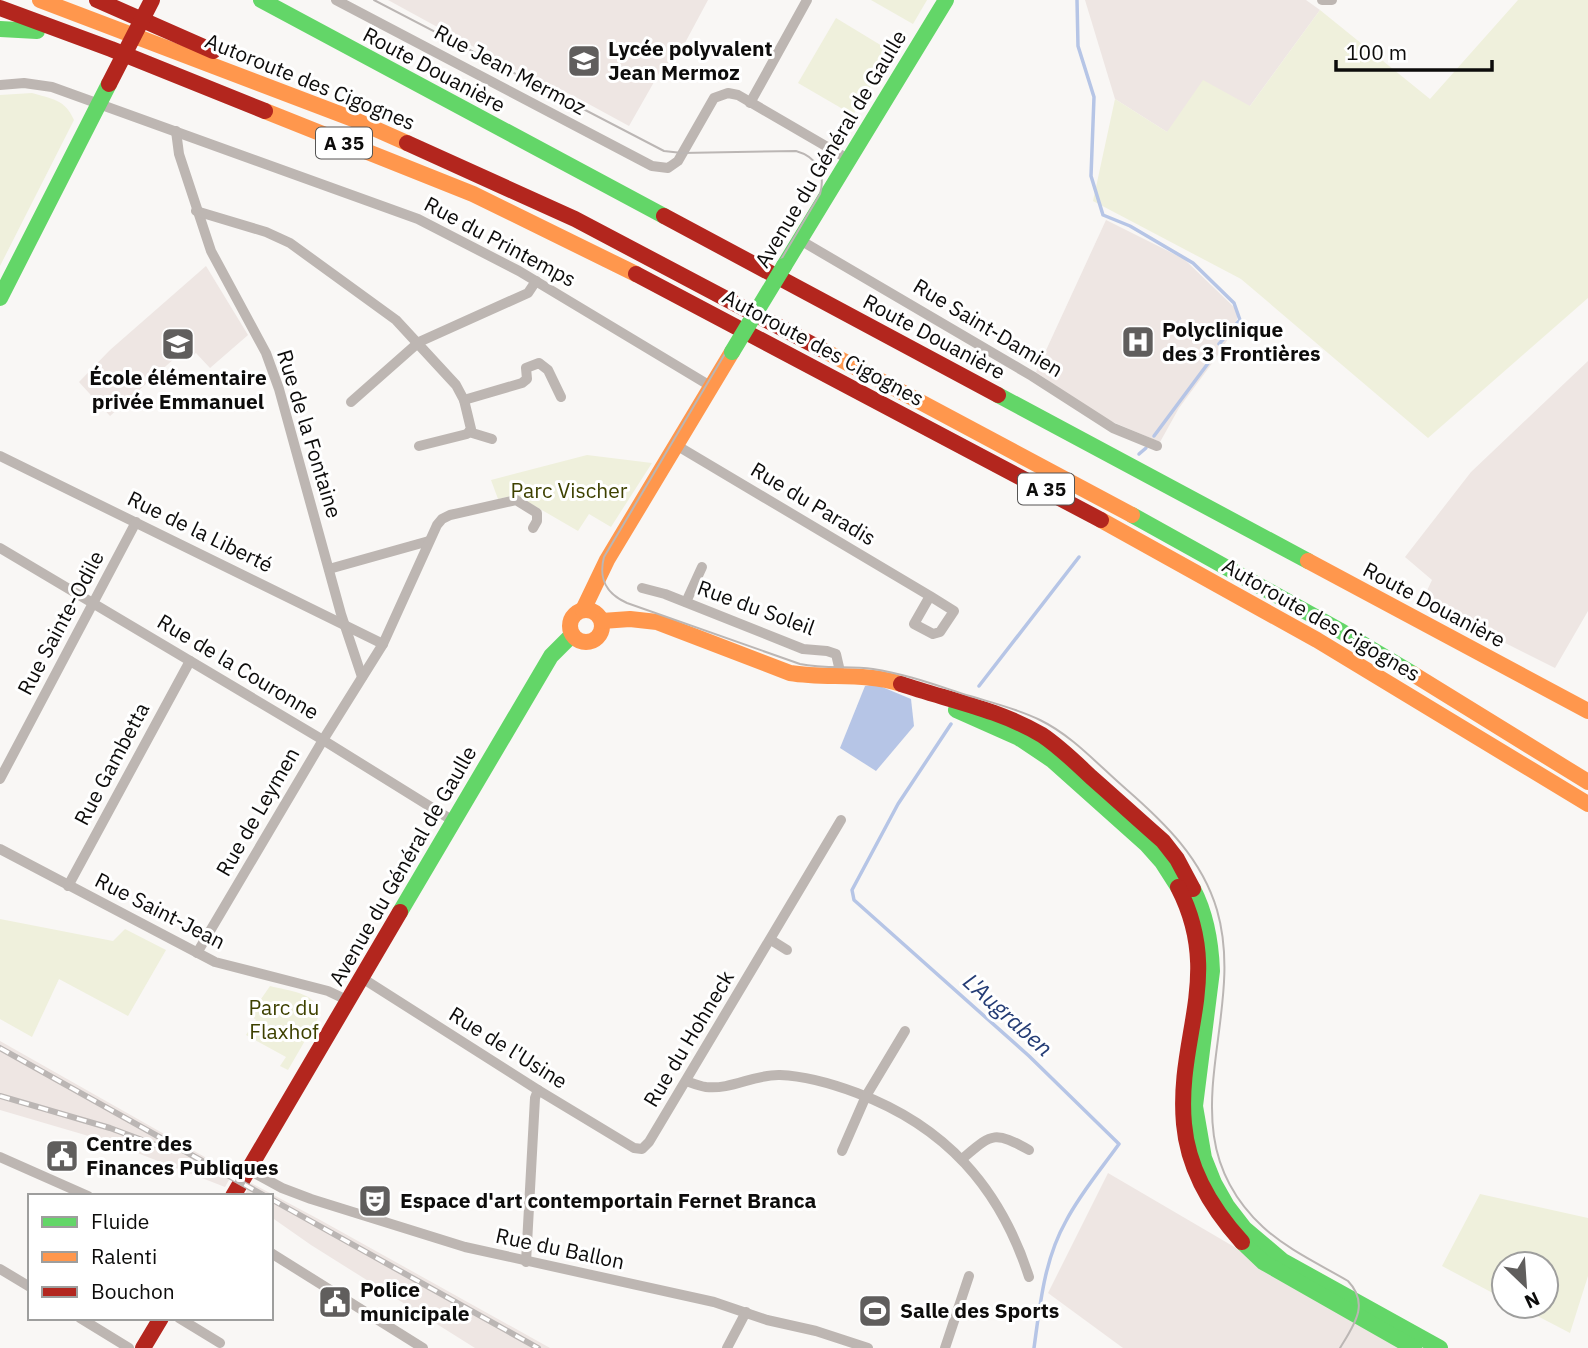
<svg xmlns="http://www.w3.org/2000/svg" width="1588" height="1348" font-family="'IBM Plex Sans',sans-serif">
<rect width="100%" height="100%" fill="#f9f7f5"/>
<g fill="#eee6e3">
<path d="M388,0H708L679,54L662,68L629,126L574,96L514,69Z"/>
<path d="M1085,0H1306L1320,10L1250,106L1167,132L1115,99Z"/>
<path d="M1106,220L1184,259L1238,311L1236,326L1216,358L1179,408L1160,442L1101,417L1036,372Z"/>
<path d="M206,266L248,335L210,368L196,353L192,356L185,349L110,416L79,382L110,350Z"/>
<path d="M1588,361V611L1555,668L1422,601L1432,580L1405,557L1471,472Z"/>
<path d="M0,1041L233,1173L225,1187L109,1142L0,1110Z"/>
<path d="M1108,1173L1407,1348H1123L1048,1293Z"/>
<path d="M251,1183L322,1221L550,1348H475L311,1245L271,1217V1196H244Z"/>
</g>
<g fill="#eff0dc">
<path d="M871,0H927L913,24Z"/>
<path d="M1518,0H1588V298L1428,438L1241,279L1093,201L1115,99L1167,132L1203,80L1250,106L1320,10L1430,99Z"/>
<path d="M836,18L892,52L853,115L798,83Z"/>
<path d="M32,93C52,99 65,99 74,120L0,266V95Z"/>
<path d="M587,455L652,463L611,527L589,514L578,531L516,495L498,499L491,480Z"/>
<path d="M0,919L113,941L125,929L166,950L128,1016L59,979L32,1037L0,1019Z"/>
<path d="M270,986C289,991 315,992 321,1013L288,1070L280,1066L286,1057L246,1035L256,1020L250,1015Z"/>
<path d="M1480,1194L1588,1218V1276L1570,1333L1518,1306H1546V1264H1504V1299L1442,1266Z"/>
</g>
<path fill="#b6c5e6" d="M875,684L911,699L914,726L876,771L840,748L865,686Z"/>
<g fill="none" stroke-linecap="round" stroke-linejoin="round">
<g stroke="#b6c5e6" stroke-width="3.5">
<path d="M1077,0L1078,46L1094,97L1091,176L1103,215L1130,226L1193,263L1234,303L1240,320L1219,344"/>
<path d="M1154,436L1212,358"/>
<path d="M1139,454L1146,448"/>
<path d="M979,686L1079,557"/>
<path d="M951,724L898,804L852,890L854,900L1029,1056L1119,1144C1101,1169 1080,1194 1066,1221C1044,1260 1040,1305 1034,1348"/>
</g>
<g stroke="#bdb6b2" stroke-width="10">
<path d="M336,0L652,166L668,168L678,161L714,98L728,93L738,95L848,159"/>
<path d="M1322,0H1332"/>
<path d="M0,85L24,83L52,87L418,219L519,271L712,387"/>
<path d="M750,103L807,0"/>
<path d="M176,131L179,154L211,251L266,353L279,389L341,614L362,677"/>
<path d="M196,211L266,232L290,243L396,320L456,385L464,400L471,429L467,434L419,446"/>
<path d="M800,240L1032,376L1113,428L1157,446"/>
<path d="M464,400L522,383L527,379L526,368L539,363L548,370L561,397"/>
<path d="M351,402L419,342L528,293L536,281"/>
<path d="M469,432L492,439"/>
<path d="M676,445L930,596L954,611L940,632L933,634L914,624L930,596"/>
<path d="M0,456L383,644"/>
<path d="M0,548L323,740L455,822"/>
<path d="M329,569L429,541"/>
<path d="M642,588L665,594L803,649L827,651L836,654L839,667L836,675"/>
<path d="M686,602L702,567"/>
<path d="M0,779L136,522"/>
<path d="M0,849L215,962L328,991L349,1001"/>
<path d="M68,886L190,661"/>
<path d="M771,940L787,950"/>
<path d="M197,953L323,740L383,644L437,525L442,519L450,515L516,500L537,513V521L533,528"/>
<path d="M362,978L538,1090L634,1148L642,1149L649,1142L841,820"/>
<path d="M686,1081C692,1083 699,1086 706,1087C731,1090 755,1074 780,1075C805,1076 833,1084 857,1093C945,1126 1000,1187 1029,1277"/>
<path d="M842,1151L866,1096L905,1031"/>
<path d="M0,1157L88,1196"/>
<path d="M962,1159C992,1134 993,1130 1029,1150"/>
<path d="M249,1170L282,1188L311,1199L465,1247L714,1302L767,1320L816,1331L868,1348"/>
<path d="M271,1253L423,1348"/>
<path d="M526,1262L535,1098L538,1090"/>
<path d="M0,1269L30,1287"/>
<path d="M80,1318L129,1348"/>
<path d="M179,1318L220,1343"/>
<path d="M727,1348L746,1312"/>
<path d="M945,1348L969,1276"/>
</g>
<g stroke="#63d668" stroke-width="16">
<path d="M261,0L664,216"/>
<path d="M0,29L37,31"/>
<path d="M784,266L946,0"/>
<path d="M0,298L109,84"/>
<path d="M998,395L1308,561"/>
<path d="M1132,515L1339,630L1413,674"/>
<path d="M956,710L1019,738L1052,760L1146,844L1162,862L1178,887"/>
<path d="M1193,889C1206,914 1211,943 1212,971L1195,1106L1204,1158L1214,1183L1227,1206L1244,1228L1283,1261L1440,1348"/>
<path d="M400,912L551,656L572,635"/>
<path d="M1242,1242L1263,1262L1414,1348"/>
</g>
<g stroke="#ff974d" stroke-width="16">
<path d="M40,0L353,119L407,143"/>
<path d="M265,111L473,194L636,274"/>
<path d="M823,350L1132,515"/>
<path d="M1101,520L1317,640L1588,804"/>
<path d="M1308,561L1588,711"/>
<circle cx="586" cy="626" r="16"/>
<path d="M583,610L607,560L732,352"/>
<path d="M602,621L630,619L657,622L790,673C827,679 865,672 901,684"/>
<path d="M1413,674L1588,782"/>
</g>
<g stroke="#b3261e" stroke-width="16">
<path d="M97,0L213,51"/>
<path d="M0,8L111,49L265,111"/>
<path d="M407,143L575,219L823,350"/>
<path d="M664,216L998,395"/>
<path d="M636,274L1101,520"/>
<path d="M901,684C948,700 998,709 1042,735C1060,747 1075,762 1091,777C1115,798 1139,820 1163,841L1177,859L1193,889"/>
<path d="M1178,887C1224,976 1176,1037 1184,1124C1188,1169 1212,1209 1242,1242"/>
<path d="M233,1196L400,912"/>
<path d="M143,1348L161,1318"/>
</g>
<path stroke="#bbb6b4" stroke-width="2" d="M374,0L664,151L682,153L796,151C817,157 826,173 820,194L604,557C598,580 607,594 627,603L800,664C824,669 849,666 873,669C906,674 938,686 970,696C993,703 1018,709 1040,720C1073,736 1099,766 1126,789C1165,823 1202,859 1217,910C1249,1020 1161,1132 1263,1227C1288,1250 1319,1264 1348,1281C1370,1304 1354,1325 1340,1348"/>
<defs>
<g id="rail">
<path d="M0,1048L265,1196"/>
<path d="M0,1096L110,1128L161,1147"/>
<path d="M271,1199L538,1348"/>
</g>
</defs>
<use href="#rail" stroke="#bbb6b4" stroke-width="6"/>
<use href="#rail" stroke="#fff" stroke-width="3.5" stroke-dasharray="10" stroke-linecap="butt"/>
<path stroke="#63d668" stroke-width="16" d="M732,352L784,266"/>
<path stroke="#b3261e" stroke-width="16" d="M109,84L152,0"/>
</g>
<defs>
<symbol id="school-square" viewBox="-11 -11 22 22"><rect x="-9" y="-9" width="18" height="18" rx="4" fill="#605e5d" stroke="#fff"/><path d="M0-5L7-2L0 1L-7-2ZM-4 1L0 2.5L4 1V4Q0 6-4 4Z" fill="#fff"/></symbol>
<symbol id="hospital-square" viewBox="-11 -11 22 22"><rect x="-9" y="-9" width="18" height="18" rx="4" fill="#605e5d" stroke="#fff"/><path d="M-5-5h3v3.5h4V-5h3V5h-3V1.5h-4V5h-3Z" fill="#fff"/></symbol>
<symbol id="civic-square" viewBox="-11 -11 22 22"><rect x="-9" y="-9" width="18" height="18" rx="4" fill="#605e5d" stroke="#fff"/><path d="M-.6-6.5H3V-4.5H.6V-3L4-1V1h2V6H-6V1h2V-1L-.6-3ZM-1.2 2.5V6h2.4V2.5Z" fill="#fff"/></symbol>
<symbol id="theatre-square" viewBox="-11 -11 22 22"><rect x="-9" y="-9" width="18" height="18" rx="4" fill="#605e5d" stroke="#fff"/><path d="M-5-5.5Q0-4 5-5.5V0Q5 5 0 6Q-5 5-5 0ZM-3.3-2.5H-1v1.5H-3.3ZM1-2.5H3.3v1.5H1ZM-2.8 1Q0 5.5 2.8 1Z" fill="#fff"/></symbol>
<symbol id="stadium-square" viewBox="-11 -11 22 22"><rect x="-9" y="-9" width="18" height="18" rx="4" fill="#605e5d" stroke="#fff"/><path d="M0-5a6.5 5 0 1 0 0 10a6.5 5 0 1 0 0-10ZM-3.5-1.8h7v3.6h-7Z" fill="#fff"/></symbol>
</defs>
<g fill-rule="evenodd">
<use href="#school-square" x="565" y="42" width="38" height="38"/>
<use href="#hospital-square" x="1119" y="323" width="38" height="38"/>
<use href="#school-square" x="159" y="325" width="38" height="38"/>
<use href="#civic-square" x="43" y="1137" width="38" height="38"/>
<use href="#theatre-square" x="356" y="1182" width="38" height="38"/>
<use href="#civic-square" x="316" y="1283" width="38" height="38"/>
<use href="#stadium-square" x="856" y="1292" width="38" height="38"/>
</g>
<g text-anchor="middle" stroke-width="6" stroke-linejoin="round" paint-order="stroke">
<g fill="#fff" stroke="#565554" stroke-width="2">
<rect x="316" y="127.5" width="56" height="31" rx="5"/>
<rect x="1018" y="473.5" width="56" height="31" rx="5"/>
</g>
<g font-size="19" font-weight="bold" fill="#0d0c0b">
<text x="344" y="150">A 35</text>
<text x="1046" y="496">A 35</text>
</g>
<g font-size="21" font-weight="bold" fill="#0d0c0b" stroke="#fff" text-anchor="start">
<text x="608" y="56">Lycée polyvalent<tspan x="608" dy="24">Jean Mermoz</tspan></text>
<text x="1162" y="337">Polyclinique<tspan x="1162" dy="24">des 3 Frontières</tspan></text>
<text x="178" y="385" text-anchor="middle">École élémentaire<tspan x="178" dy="24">privée Emmanuel</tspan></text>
<text x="86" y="1151">Centre des<tspan x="86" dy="24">Finances Publiques</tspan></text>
<text x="400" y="1208">Espace d'art contemportain Fernet Branca</text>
<text x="360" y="1297">Police<tspan x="360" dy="24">municipale</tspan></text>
<text x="900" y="1318">Salle des Sports</text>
</g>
<g font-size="21" fill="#0d0c0b" stroke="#fff">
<text transform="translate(434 70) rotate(28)" y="7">Route Douanière</text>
<text transform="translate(510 70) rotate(28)" y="7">Rue Jean Mermoz</text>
<text transform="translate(310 82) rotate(22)" y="7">Autoroute des Cigognes</text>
<text transform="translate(831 149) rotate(-59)" y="7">Avenue du Général de Gaulle</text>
<text transform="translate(500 242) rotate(28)" y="7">Rue du Printemps</text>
<text transform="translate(988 328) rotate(31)" y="7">Rue Saint-Damien</text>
<text transform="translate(934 337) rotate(28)" y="7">Route Douanière</text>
<text transform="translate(823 348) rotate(28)" y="7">Autoroute des Cigognes</text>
<text transform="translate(309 434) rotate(73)" y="7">Rue de la Fontaine</text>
<text transform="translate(813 504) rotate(31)" y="7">Rue du Paradis</text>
<text transform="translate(200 532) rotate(26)" y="7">Rue de la Liberté</text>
<text transform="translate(1434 605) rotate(28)" y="7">Route Douanière</text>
<text transform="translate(756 608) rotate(20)" y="7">Rue du Soleil</text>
<text transform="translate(1321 620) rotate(30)" y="7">Autoroute des Cigognes</text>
<text transform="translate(61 623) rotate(-62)" y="7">Rue Sainte-Odile</text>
<text transform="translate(238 667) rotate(31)" y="7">Rue de la Couronne</text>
<text transform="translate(112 764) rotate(-62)" y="7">Rue Gambetta</text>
<text transform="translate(258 812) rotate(-60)" y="7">Rue de Leymen</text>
<text transform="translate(403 866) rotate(-60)" y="7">Avenue du Général de Gaulle</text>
<text transform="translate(160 911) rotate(27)" y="7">Rue Saint-Jean</text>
<text transform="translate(689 1039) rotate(-59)" y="7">Rue du Hohneck</text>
<text transform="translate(508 1048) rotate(32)" y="7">Rue de l'Usine</text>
<text transform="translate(560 1249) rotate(12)" y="7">Rue du Ballon</text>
</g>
<g font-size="21" fill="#3e4100" stroke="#fff">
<text x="569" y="498">Parc Vischer</text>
<text x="284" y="1015">Parc du<tspan x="284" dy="24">Flaxhof</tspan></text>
</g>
<g font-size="23" font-style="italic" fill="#243c75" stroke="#fff">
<text transform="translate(1008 1015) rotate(42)" y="8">L'Augraben</text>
</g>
</g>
<rect x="28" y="1194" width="245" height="126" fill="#ffffff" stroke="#9e9e9d" stroke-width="2"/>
<rect x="42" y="1217" width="35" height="10" fill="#63d668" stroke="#9e9e9d" stroke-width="2"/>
<text x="91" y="1229" font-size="21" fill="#0d0c0b">Fluide</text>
<rect x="42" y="1252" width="35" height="10" fill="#ff974d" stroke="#9e9e9d" stroke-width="2"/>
<text x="91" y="1264" font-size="21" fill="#0d0c0b">Ralenti</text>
<rect x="42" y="1287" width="35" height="10" fill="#b3261e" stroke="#9e9e9d" stroke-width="2"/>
<text x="91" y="1299" font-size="21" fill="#0d0c0b">Bouchon</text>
<g transform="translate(1525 1285) rotate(155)"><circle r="33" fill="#ffffff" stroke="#9e9e9d" stroke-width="2"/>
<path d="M0-5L12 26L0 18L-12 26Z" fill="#605e5d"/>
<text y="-10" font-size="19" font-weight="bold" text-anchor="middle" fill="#0d0c0b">N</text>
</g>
<path d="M1336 60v10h156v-10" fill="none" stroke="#0d0c0b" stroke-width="3.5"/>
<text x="1346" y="60" font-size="21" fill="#0d0c0b" stroke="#ffffff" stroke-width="5" paint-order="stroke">100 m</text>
</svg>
